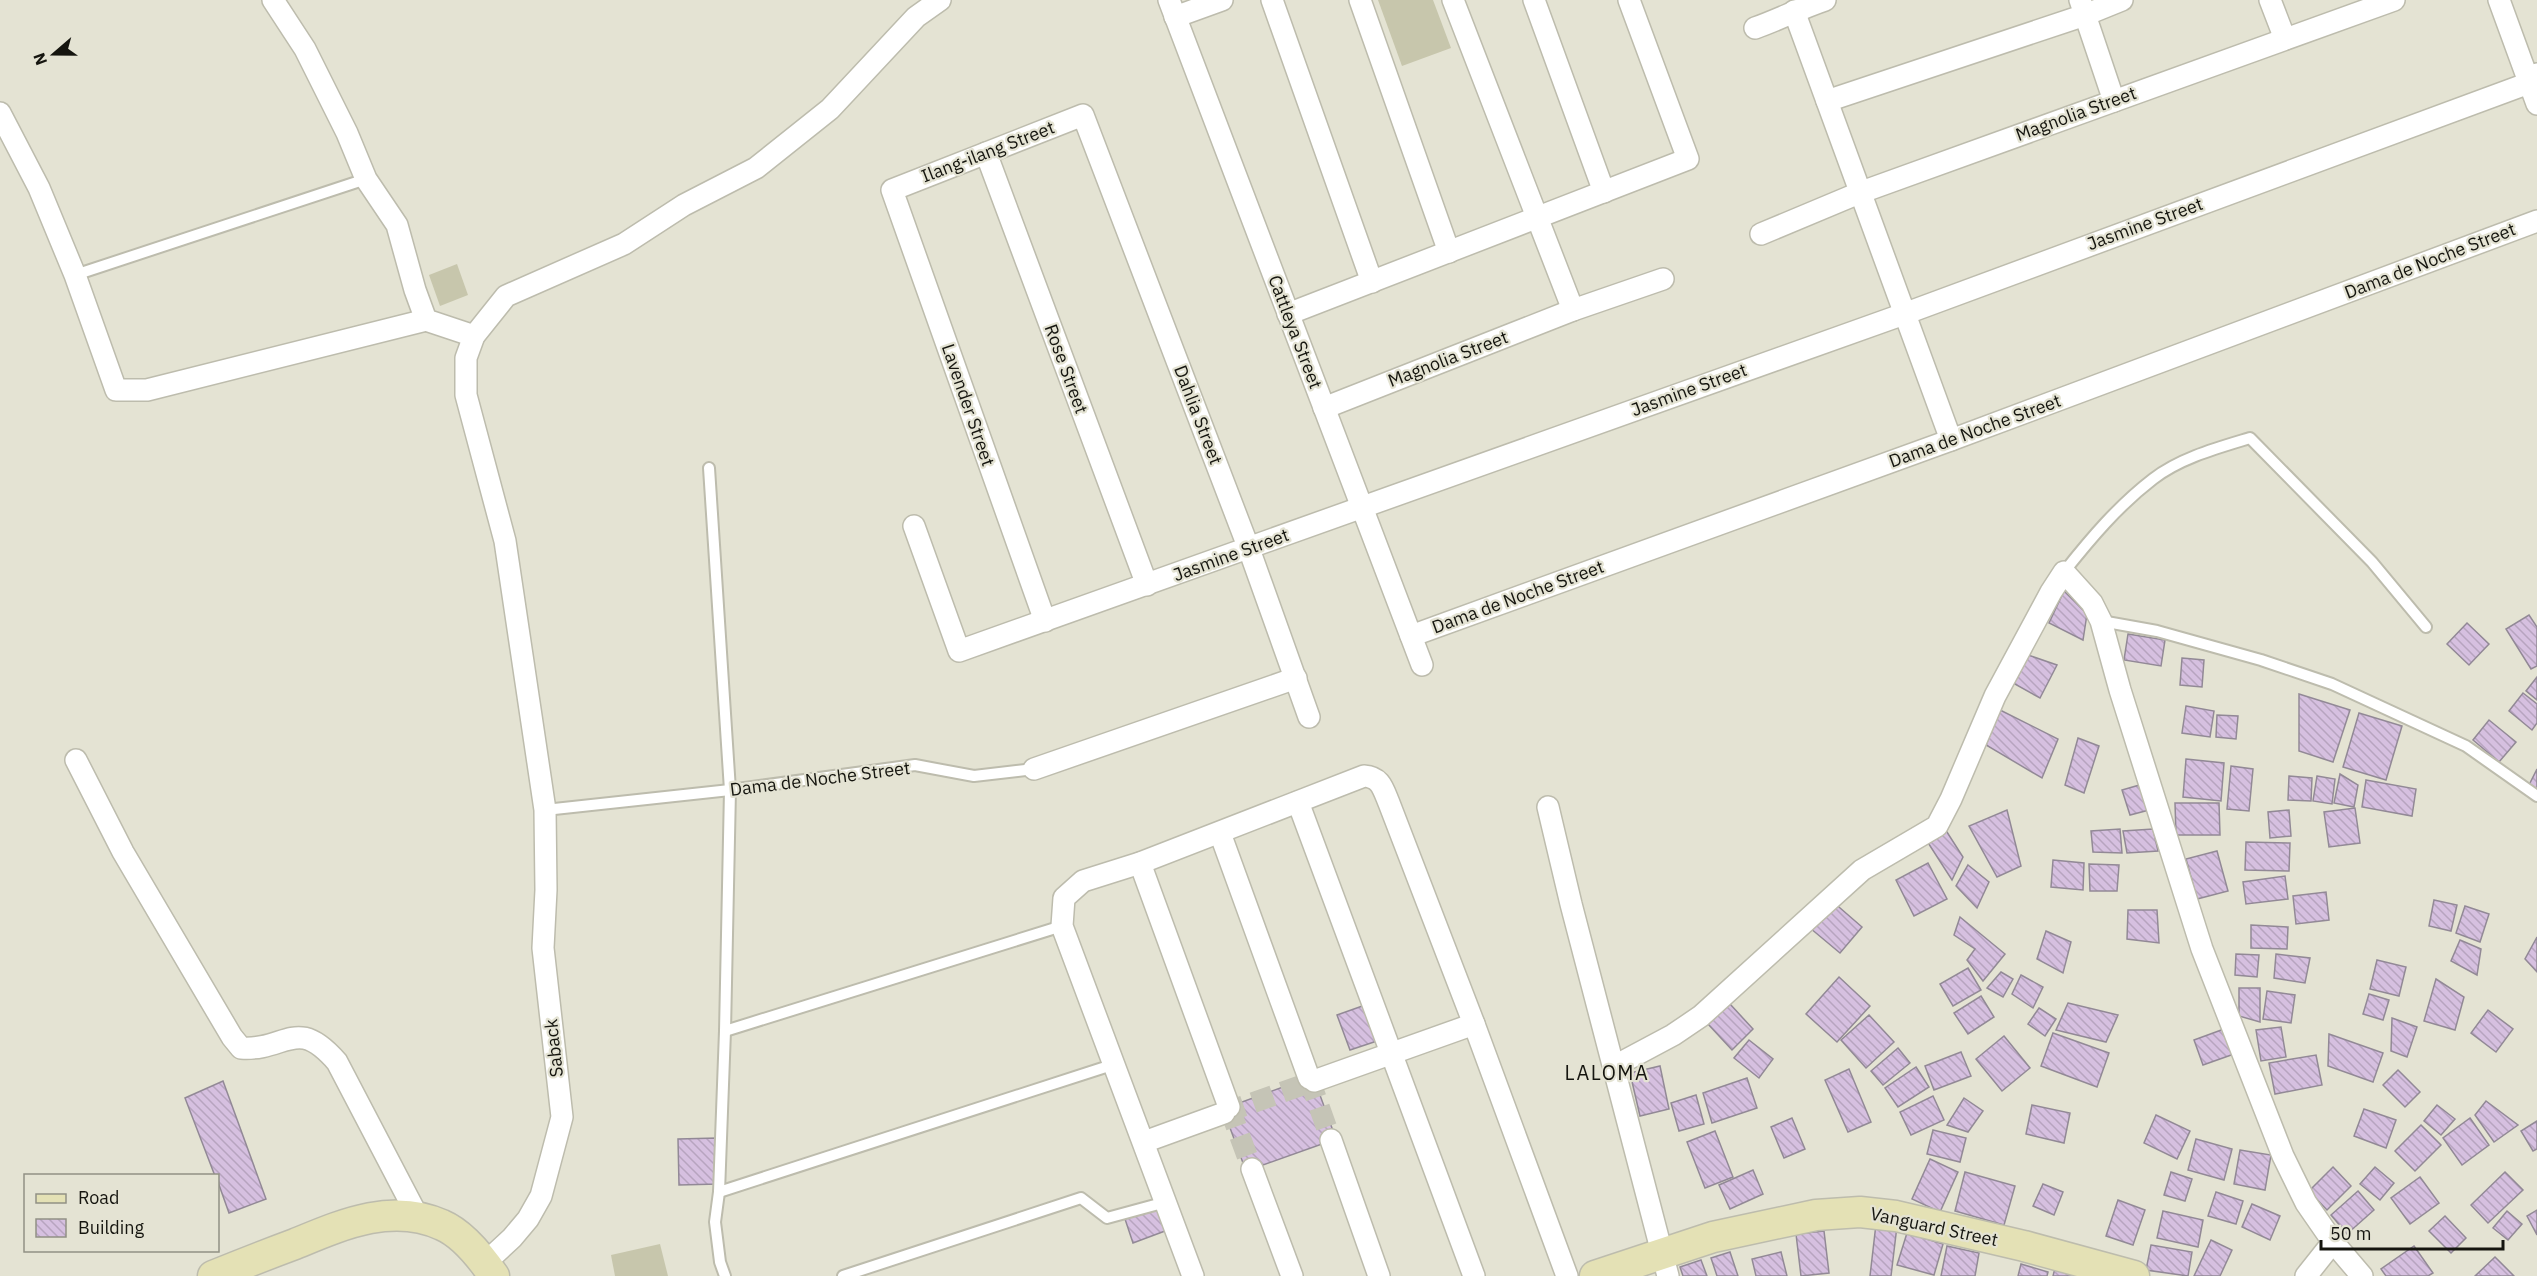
<svg xmlns="http://www.w3.org/2000/svg" width="2537" height="1276" font-family="'IBM Plex Sans',sans-serif">
<defs>
<pattern id="building-back-hatch" width="6" height="6" patternUnits="userSpaceOnUse" patternTransform="scale(1.5)"><rect width="6" height="6" fill="#d6c0e0"/><path d="M-1 5l2 2M0 0l6 6M5-1l2 2" fill="none" stroke="#b7a4bf"/></pattern>
</defs>
<rect width="100%" height="100%" fill="#e4e3d3"/>
<g fill="#c7c6ac">
<path d="M1378,0H1433L1451,48L1402,66Z"/>
<path d="M457,264L468,295L440,306L429,275Z"/>
<path d="M660,1244L668,1276H615L611,1255Z"/>
</g>
<g fill="url(#building-back-hatch)" stroke="#928996" stroke-width="1.5">
<path d="M2064,591L2087,614L2083,640L2049,623Z"/>
<path d="M2529,615L2537,627V666L2531,669L2506,629Z"/>
<path d="M2467,623L2489,644L2469,665L2447,644Z"/>
<path d="M2128,634L2165,640L2161,666L2124,660Z"/>
<path d="M2028,655L2057,665L2040,698L2013,683Z"/>
<path d="M2182,658L2204,660L2202,687L2180,685Z"/>
<path d="M2537,677V700L2526,691Z"/>
<path d="M2523,693L2537,704V723L2532,730L2509,711Z"/>
<path d="M2299,694L2350,710L2333,762L2299,751Z"/>
<path d="M2186,706L2214,711L2210,737L2182,733Z"/>
<path d="M2000,710L2058,739L2042,778L1986,745Z"/>
<path d="M2359,713L2402,726L2386,780L2343,767Z"/>
<path d="M2217,715L2238,716L2236,739L2216,737Z"/>
<path d="M2489,720L2516,742L2499,762L2473,740Z"/>
<path d="M2078,738L2099,746L2084,793L2065,785Z"/>
<path d="M2186,759L2224,763L2221,801L2183,797Z"/>
<path d="M2231,766L2253,769L2249,811L2227,809Z"/>
<path d="M2537,769V789L2529,785Z"/>
<path d="M2340,774L2358,785L2354,807L2334,803Z"/>
<path d="M2289,776L2312,778L2311,801L2288,800Z"/>
<path d="M2317,776L2335,779L2332,804L2313,801Z"/>
<path d="M2366,780L2416,789L2412,816L2362,807Z"/>
<path d="M2143,784L2153,809L2130,815L2122,790Z"/>
<path d="M2175,803H2219L2220,835H2176Z"/>
<path d="M2355,808L2360,843L2329,847L2324,812Z"/>
<path d="M2007,810L2021,866L1997,877L1969,826Z"/>
<path d="M2289,810L2291,836L2270,838L2268,812Z"/>
<path d="M1945,829L1963,857L1952,880L1925,838Z"/>
<path d="M2120,829L2122,853L2093,852L2091,831Z"/>
<path d="M2153,829L2158,851L2127,853L2123,831Z"/>
<path d="M2246,842L2290,843L2289,871L2245,870Z"/>
<path d="M2217,851L2228,891L2197,899L2186,859Z"/>
<path d="M2053,860L2084,863L2083,890L2051,887Z"/>
<path d="M1928,863L1947,899L1914,916L1896,880Z"/>
<path d="M2089,864L2119,865L2117,891H2090Z"/>
<path d="M1968,865L1989,882L1977,908L1956,886Z"/>
<path d="M2285,876L2288,899L2246,904L2243,882Z"/>
<path d="M2326,892L2329,920L2296,924L2293,896Z"/>
<path d="M2434,900L2457,905L2451,931L2429,926Z"/>
<path d="M1832,901L1862,927L1840,953L1810,928Z"/>
<path d="M2465,906L2489,914L2480,942L2456,933Z"/>
<path d="M2128,910H2157L2159,943L2127,939Z"/>
<path d="M1960,917L2005,954L1983,981L1967,960L1975,949L1954,935Z"/>
<path d="M2251,925L2288,927L2287,949L2251,948Z"/>
<path d="M2046,931L2071,942L2063,973L2037,959Z"/>
<path d="M2537,937V972L2525,959Z"/>
<path d="M2460,940L2481,949L2477,975L2451,961Z"/>
<path d="M2236,954L2259,955L2257,977L2235,975Z"/>
<path d="M2276,954L2310,958L2305,983L2274,978Z"/>
<path d="M2377,960L2406,967L2399,996L2370,989Z"/>
<path d="M1968,968L1981,990L1953,1006L1940,984Z"/>
<path d="M2001,972L2013,979L2003,997L1987,988Z"/>
<path d="M2021,975L2043,987L2033,1008L2012,994Z"/>
<path d="M1839,977L1870,1006L1837,1042L1806,1014Z"/>
<path d="M2436,979L2464,997L2455,1030L2424,1021Z"/>
<path d="M2239,988H2260V1022L2239,1016Z"/>
<path d="M2267,991L2295,995L2291,1023L2263,1019Z"/>
<path d="M2369,994L2389,1000L2383,1020L2363,1014Z"/>
<path d="M1981,996L1994,1017L1968,1034L1954,1013Z"/>
<path d="M2068,1003L2118,1015L2106,1042L2056,1030Z"/>
<path d="M1368,1004L1380,1040L1350,1050L1337,1015Z"/>
<path d="M1730,1004L1753,1029L1732,1050L1708,1024Z"/>
<path d="M2039,1008L2056,1019L2045,1036L2028,1024Z"/>
<path d="M2488,1010L2513,1029L2496,1052L2471,1033Z"/>
<path d="M1869,1015L1894,1042L1866,1068L1841,1040Z"/>
<path d="M2392,1018L2417,1027L2407,1057L2391,1051Z"/>
<path d="M2281,1027L2286,1057L2261,1061L2256,1030Z"/>
<path d="M2224,1029L2234,1054L2203,1065L2194,1040Z"/>
<path d="M2053,1033L2109,1053L2097,1087L2041,1066Z"/>
<path d="M2329,1034L2383,1053L2373,1082L2328,1066Z"/>
<path d="M2004,1036L2030,1068L2002,1091L1976,1059Z"/>
<path d="M1749,1040L1773,1059L1759,1078L1734,1058Z"/>
<path d="M1898,1048L1910,1063L1883,1085L1871,1071Z"/>
<path d="M1961,1052L1971,1076L1934,1090L1925,1066Z"/>
<path d="M2316,1055L2322,1085L2275,1094L2269,1063Z"/>
<path d="M1660,1066L1669,1109L1640,1116L1630,1073Z"/>
<path d="M1916,1067L1929,1087L1898,1107L1885,1088Z"/>
<path d="M1849,1069L1871,1122L1848,1132L1825,1080Z"/>
<path d="M2398,1070L2420,1092L2405,1107L2383,1085Z"/>
<path d="M1313,1076L1336,1139L1246,1171L1223,1109Z"/>
<path d="M1747,1078L1757,1108L1712,1123L1703,1093Z"/>
<path d="M223,1081L266,1199L229,1213L218,1182V1176H215L185,1098Z"/>
<path d="M1696,1095L1704,1124L1679,1131L1671,1103Z"/>
<path d="M1933,1096L1944,1120L1911,1135L1900,1112Z"/>
<path d="M1964,1098L1983,1111L1968,1132L1947,1125Z"/>
<path d="M2486,1101L2518,1125L2494,1142L2475,1115Z"/>
<path d="M2032,1105L2070,1113L2064,1143L2026,1134Z"/>
<path d="M2437,1105L2455,1119L2441,1135L2424,1121Z"/>
<path d="M2364,1109L2396,1120L2386,1148L2354,1136Z"/>
<path d="M2156,1115L2190,1131L2177,1159L2144,1143Z"/>
<path d="M1792,1118L1805,1149L1784,1158L1771,1127Z"/>
<path d="M2470,1118L2489,1145L2462,1165L2443,1138Z"/>
<path d="M2537,1121V1149L2533,1151L2521,1131Z"/>
<path d="M2421,1125L2441,1145L2415,1171L2395,1151Z"/>
<path d="M1933,1130L1966,1138L1960,1162L1927,1154Z"/>
<path d="M1715,1131L1733,1177L1705,1188L1687,1142Z"/>
<path d="M717,1138L718,1184L679,1185L678,1139Z"/>
<path d="M2196,1139L2232,1149L2224,1180L2188,1170Z"/>
<path d="M2240,1150L2271,1155L2265,1190L2234,1184Z"/>
<path d="M1930,1159L1958,1172L1940,1212L1912,1199Z"/>
<path d="M2333,1167L2351,1186L2327,1210L2309,1191Z"/>
<path d="M2375,1167L2394,1183L2380,1200L2360,1184Z"/>
<path d="M1753,1170L1763,1194L1730,1209L1719,1185Z"/>
<path d="M1965,1172L2015,1186L2004,1225L1955,1211Z"/>
<path d="M2171,1172L2192,1179L2185,1201L2164,1195Z"/>
<path d="M2505,1172L2523,1190L2488,1223L2471,1205Z"/>
<path d="M2420,1177L2439,1203L2410,1224L2391,1198Z"/>
<path d="M2043,1184L2063,1192L2054,1215L2033,1206Z"/>
<path d="M2358,1191L2374,1210L2347,1234L2331,1215Z"/>
<path d="M2216,1192L2243,1201L2236,1224L2208,1216Z"/>
<path d="M2118,1200L2145,1210L2133,1245L2106,1236Z"/>
<path d="M2252,1204L2280,1216L2270,1240L2242,1227Z"/>
<path d="M1164,1205L1173,1228L1133,1243L1125,1219Z"/>
<path d="M2537,1210V1235L2527,1216Z"/>
<path d="M2163,1211L2203,1220L2198,1247L2157,1238Z"/>
<path d="M2507,1211L2522,1224L2508,1240L2493,1228Z"/>
<path d="M2445,1216L2466,1238L2451,1253L2429,1231Z"/>
<path d="M1876,1224L1897,1226L1891,1276H1870Z"/>
<path d="M1824,1231L1829,1273L1801,1276L1796,1234Z"/>
<path d="M1907,1233L1943,1244L1934,1275L1897,1265Z"/>
<path d="M2211,1240L2232,1250L2220,1276H2194Z"/>
<path d="M2151,1245L2192,1252L2188,1276L2146,1270Z"/>
<path d="M1947,1246L1979,1253L1975,1276H1941Z"/>
<path d="M2414,1246L2433,1273L2428,1276H2386L2381,1269Z"/>
<path d="M1730,1252L1738,1276H1717L1711,1258Z"/>
<path d="M1781,1252L1787,1276H1756L1752,1259Z"/>
<path d="M2495,1257L2514,1276H2475Z"/>
<path d="M1701,1260L1707,1276H1683L1680,1267Z"/>
<path d="M2021,1264L2048,1272L2047,1276H2018Z"/>
<path d="M2055,1268L2085,1276H2053Z"/>
</g>
<g fill="none" stroke-linecap="round" stroke-linejoin="round">
<g stroke="#c5c4b6" stroke-width="21" stroke-dasharray="21 10" stroke-linecap="butt">
<path d="M1309,1078L1331,1140"/>
<path d="M1229,1107L1252,1169"/>
<path d="M1224,1113L1314,1081"/>
</g>
<defs>
<g id="lane">
<path d="M75,275L366,179"/>
<path d="M709,468L730,790L725,1031L719,1192L715,1222L720,1262L725,1276"/>
<path d="M2064,572C2091,538 2118,506 2153,479C2180,458 2217,448 2250,438L2372,562L2426,627"/>
<path d="M2101,621L2157,631L2261,660L2332,684L2466,746L2537,796"/>
<path d="M545,810L730,790L915,765L974,776L1034,769"/>
<path d="M725,1031L1062,926"/>
<path d="M719,1192L1115,1064"/>
<path d="M843,1276L1081,1198L1107,1218L1166,1202"/>
</g>
<g id="street">
<path d="M273,0L305,49L347,133L366,179L397,225L415,290L426,320L474,336"/>
<path d="M1169,0L1422,665"/>
<path d="M1272,0L1372,282"/>
<path d="M1360,0L1449,252"/>
<path d="M1453,0L1573,310"/>
<path d="M1534,0L1604,192"/>
<path d="M2080,0L2114,101"/>
<path d="M2270,0L2285,39"/>
<path d="M2499,0L2537,104"/>
<path d="M1794,11L1951,440"/>
<path d="M1175,17L1222,0"/>
<path d="M1755,28C1780,19 1801,8 1825,0"/>
<path d="M1827,101L2085,15L2122,0"/>
<path d="M0,113L39,188L75,275L116,390H147L426,320"/>
<path d="M986,153L1147,585"/>
<path d="M1761,234L1859,193L2394,0"/>
<path d="M1288,314L1688,159L1629,0"/>
<path d="M1324,408L1573,310L1663,279"/>
<path d="M914,526L959,651L1904,314L2529,83L2537,74"/>
<path d="M1045,621L892,190L1083,115L1249,549L1309,717"/>
<path d="M1411,636L1951,440L2537,221"/>
<path d="M76,760L123,852L232,1037L241,1048C287,1051 296,1015 337,1062L418,1217"/>
<path d="M1034,769L1296,678"/>
<path d="M1298,802L1474,1276"/>
<path d="M1548,807L1571,904L1668,1276"/>
<path d="M1220,833L1309,1078"/>
<path d="M1140,863L1229,1107"/>
<path d="M1613,1067L1673,1035L1701,1016L1862,870L1937,826L1951,799L1995,696L2051,592L2064,572L2092,603L2101,621L2120,690L2202,949L2283,1156L2306,1203L2333,1242L2362,1276"/>
<path d="M1314,1081L1474,1024"/>
<path d="M1331,1140L1379,1276"/>
<path d="M1144,1142L1224,1113"/>
<path d="M1252,1169L1292,1276"/>
<path d="M485,1263L512,1238L528,1219L541,1196L562,1117L543,948L546,890L545,810L505,541L466,395V358L474,336L506,296L624,244L684,205L756,168L830,109L916,17L940,0"/>
<path d="M1193,1276L1062,926L1064,898L1083,881L1140,863L1364,776C1381,777 1383,789 1389,803L1474,1024L1567,1276"/>
<path d="M2306,1276L2333,1242"/>
</g>
<g id="secondary">
<path d="M213,1276C240,1265 268,1254 295,1244C341,1225 392,1202 442,1225C463,1234 481,1257 494,1276"/>
<path d="M1595,1276L1713,1237L1816,1215L1860,1212L1896,1216L2024,1246L2134,1276"/>
</g>
</defs>
<use href="#lane" stroke="#bdbcad" stroke-width="14"/>
<use href="#street" stroke="#bdbcad" stroke-width="24"/>
<use href="#secondary" stroke="#bdbcad" stroke-width="33"/>
<use href="#lane" stroke="#fff" stroke-width="10"/>
<use href="#street" stroke="#fff" stroke-width="21"/>
<use href="#secondary" stroke="#e4e1b5" stroke-width="30"/>
</g>
<g text-anchor="middle" stroke-width="4.5" stroke-linejoin="round" paint-order="stroke">
<g font-size="18" fill="#15150f" stroke="#e4e3d3">
<text transform="translate(2076 114) rotate(-20)" y="6">Magnolia Street</text>
<text transform="translate(988 152) rotate(-21)" y="6">Ilang-ilang Street</text>
<text transform="translate(2145 224) rotate(-20)" y="6">Jasmine Street</text>
<text transform="translate(2430 261) rotate(-21)" y="6">Dama de Noche Street</text>
<text transform="translate(1295 332) rotate(69)" y="6">Cattleya Street</text>
<text transform="translate(1448 359) rotate(-21)" y="6">Magnolia Street</text>
<text transform="translate(1066 369) rotate(70)" y="6">Rose Street</text>
<text transform="translate(1689 390) rotate(-20)" y="6">Jasmine Street</text>
<text transform="translate(968 405) rotate(71)" y="6">Lavender Street</text>
<text transform="translate(1198 415) rotate(69)" y="6">Dahlia Street</text>
<text transform="translate(1975 431) rotate(-20)" y="6">Dama de Noche Street</text>
<text transform="translate(1231 555) rotate(-20)" y="6">Jasmine Street</text>
<text transform="translate(1518 597) rotate(-20)" y="6">Dama de Noche Street</text>
<text transform="translate(820 779) rotate(-7)" y="6">Dama de Noche Street</text>
<text transform="translate(554 1048) rotate(-96)" y="6">Saback</text>
<text transform="translate(1934 1227) rotate(12)" y="6">Vanguard Street</text>
</g>
<g font-size="20" letter-spacing="1.5" fill="#15150f" stroke="#e4e3d3">
<text x="1607" y="1080">LALOMA</text>
</g>
</g>
<rect x="24" y="1174" width="195" height="78" fill="#e4e3d3" stroke="#919185" stroke-width="1.5"/>
<rect x="36" y="1194" width="30" height="9" fill="#e4e1b5" stroke="#919185" stroke-width="1.5"/>
<text x="78" y="1204" font-size="18" fill="#15150f">Road</text>
<rect x="36" y="1219" width="30" height="18" fill="url(#building-back-hatch)" stroke="#919185" stroke-width="1.5"/>
<text x="78" y="1234" font-size="18" fill="#15150f">Building</text>
<g transform="translate(54 54) rotate(250)" stroke="#e4e3d3" stroke-width="4.5" paint-order="stroke">
<path d="M0-4.5L10 22L0 15L-10 22Z" fill="#15150f"/>
<text y="-9" font-size="16" font-weight="bold" text-anchor="middle" fill="#15150f">N</text>
</g>
<path d="M2321 1240v9h182v-9" fill="none" stroke="#15150f" stroke-width="3"/>
<text x="2330" y="1240" font-size="18" fill="#15150f" stroke="#e4e3d3" stroke-width="4.5" paint-order="stroke">50 m</text>
</svg>
